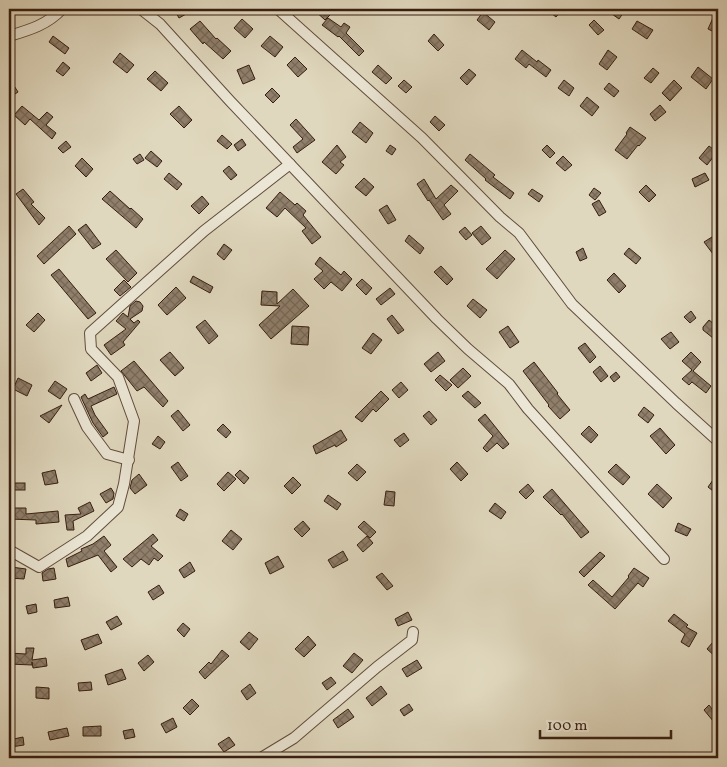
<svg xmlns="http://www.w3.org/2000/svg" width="727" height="767" font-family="Vollkorn,serif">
<defs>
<pattern id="building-cross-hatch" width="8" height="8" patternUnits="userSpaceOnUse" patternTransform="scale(1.25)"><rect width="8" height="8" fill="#8f7f6b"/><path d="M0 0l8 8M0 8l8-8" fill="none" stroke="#766757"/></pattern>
</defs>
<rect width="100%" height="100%" fill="#e0d8be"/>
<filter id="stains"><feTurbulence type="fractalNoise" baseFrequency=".004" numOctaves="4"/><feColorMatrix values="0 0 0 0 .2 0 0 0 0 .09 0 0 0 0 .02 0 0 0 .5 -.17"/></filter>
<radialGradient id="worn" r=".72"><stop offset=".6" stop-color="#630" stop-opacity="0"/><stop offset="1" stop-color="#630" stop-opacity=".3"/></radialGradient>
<g fill="url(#building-cross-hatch)" stroke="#371e11">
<path d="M174,9H195L179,18Z"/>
<path d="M313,9H328L332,13L325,20Z"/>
<path d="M546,9H563L556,17Z"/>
<path d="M605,9H626L619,19Z"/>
<path d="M717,9H718V34L708,29Z"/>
<path d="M483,12L495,22L489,30L477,20Z"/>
<path d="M328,18L341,27L344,23L350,27L346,33L364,51L359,56L339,36L338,37L322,25Z"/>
<path d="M242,19L253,29L245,38L234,28Z"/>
<path d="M594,20L604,30L598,35L589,25Z"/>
<path d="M200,21L216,39L217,38L231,51L223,59L204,42L203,44L190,29Z"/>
<path d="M637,21L653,30L647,39L632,29Z"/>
<path d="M434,34L444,45L438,51L428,41Z"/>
<path d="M53,36L69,48L65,54L49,42Z"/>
<path d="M270,36L283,47L275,57L261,46Z"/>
<path d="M522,50L537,62L538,60L551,70L546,77L529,64L526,68L515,59Z"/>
<path d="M608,50L617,57L607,70L599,64Z"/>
<path d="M120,53L134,65L127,73L113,62Z"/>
<path d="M295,57L307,69L298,77L287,65Z"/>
<path d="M63,62L70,68L63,76L56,71Z"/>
<path d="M249,65L255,79L243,84L237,70Z"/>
<path d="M378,65L392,78L386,84L372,72Z"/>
<path d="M698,67L713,79L706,89L691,77Z"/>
<path d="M653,68L659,73L651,83L644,78Z"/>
<path d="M469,69L476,75L467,85L460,78Z"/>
<path d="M155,71L168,83L161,91L147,79Z"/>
<path d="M9,78L18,92L9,98Z"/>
<path d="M404,80L412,87L406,93L398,86Z"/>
<path d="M564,80L574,88L569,96L558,88Z"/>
<path d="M674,80L682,88L670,101L662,93Z"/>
<path d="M609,83L619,91L614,97L604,89Z"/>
<path d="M272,88L280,96L273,103L265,95Z"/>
<path d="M587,97L599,107L592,116L580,106Z"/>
<path d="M660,105L666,112L655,121L650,114Z"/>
<path d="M22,106L39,120L47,112L53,117L46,125L56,133L52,139L30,119L25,125L14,115Z"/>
<path d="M179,106L192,120L184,128L170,114Z"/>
<path d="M435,116L445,125L439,131L430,122Z"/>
<path d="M296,119L315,140L297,153L293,147L303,139L290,125Z"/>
<path d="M360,122L373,133L366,143L352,132Z"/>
<path d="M630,127L646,138L639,146L638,145L627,159L615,150L627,134L626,133Z"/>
<path d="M222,135L232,144L227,149L217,141Z"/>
<path d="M242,139L246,145L238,151L234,145Z"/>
<path d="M66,141L71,147L63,153L58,148Z"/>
<path d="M337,145L346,157L340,162L344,165L336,174L322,162Z"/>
<path d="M390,145L396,149L392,155L386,151Z"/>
<path d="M547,145L555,153L550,158L542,150Z"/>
<path d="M709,146L717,152L707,165L699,158Z"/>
<path d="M151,151L162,161L157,167L145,158Z"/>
<path d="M140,154L144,160L137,164L133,159Z"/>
<path d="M470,154L495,175L493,177L514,193L510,199L485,180L486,179L465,160Z"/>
<path d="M563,156L572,165L565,171L556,163Z"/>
<path d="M82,158L93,169L86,177L75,166Z"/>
<path d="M229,166L237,175L231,180L223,171Z"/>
<path d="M169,173L182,184L177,190L164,179Z"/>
<path d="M705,173L709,180L695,187L692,179Z"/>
<path d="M364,178L374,187L366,196L355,187Z"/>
<path d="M424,179L436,199L451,185L458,191L444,205L451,214L443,220L429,200L428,201L417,184Z"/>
<path d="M646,185L656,195L649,202L639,192Z"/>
<path d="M594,188L601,193L595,200L589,195Z"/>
<path d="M23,189L34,202L31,204L45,218L39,225L16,194Z"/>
<path d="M532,189L543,196L539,202L528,194Z"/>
<path d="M110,191L130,209L131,208L143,219L136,228L102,199Z"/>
<path d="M280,192L295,205L297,203L306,211L303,215L321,237L312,244L302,231L306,228L285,208L277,217L266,208Z"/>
<path d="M202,196L209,204L199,214L191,206Z"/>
<path d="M599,200L606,212L599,216L592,204Z"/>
<path d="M387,205L396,220L388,224L379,210Z"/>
<path d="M86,224L101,244L93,249L78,230Z"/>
<path d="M69,226L76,234L44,264L37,256Z"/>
<path d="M481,226L491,238L482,245L472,233Z"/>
<path d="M465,227L472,235L466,240L459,232Z"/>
<path d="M409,235L424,248L420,254L405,241Z"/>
<path d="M712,237L718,245V250L713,254L704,242Z"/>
<path d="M224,244L232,250L224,260L217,254Z"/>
<path d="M583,248L587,258L580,261L576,252Z"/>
<path d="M629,248L641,258L636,264L624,254Z"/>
<path d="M116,250L137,273L128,282L106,259Z"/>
<path d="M505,250L515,259L497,279L486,269Z"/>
<path d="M320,257L341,275L344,271L352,279L342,291L331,282L324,289L314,279L323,271L315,264Z"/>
<path d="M441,266L453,279L447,285L434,272Z"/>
<path d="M59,269L96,313L88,319L51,275Z"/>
<path d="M614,273L626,286L619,293L607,280Z"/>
<path d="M193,276L213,287L210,293L190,282Z"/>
<path d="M362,279L372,288L366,295L356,285Z"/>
<path d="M124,280L131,287L120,296L114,290Z"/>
<path d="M176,287L186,298L167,315L158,305Z"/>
<path d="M390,288L395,294L381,305L376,299Z"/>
<path d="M293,289L309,306L271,339L259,325L280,306L261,305L262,291L277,292V304Z"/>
<path d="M473,299L487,310L480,318L467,306Z"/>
<path d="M136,301L140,302L143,306L142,311L130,319L134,323L138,320L140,322L123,342L125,345L111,355L104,345L126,329L116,321L123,313L128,317L130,306Z"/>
<path d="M691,311L696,318L690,323L684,317Z"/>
<path d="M38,313L45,320L34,332L26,325Z"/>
<path d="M392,315L404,330L398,334L387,319Z"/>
<path d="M205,320L218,336L209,344L196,327Z"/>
<path d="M709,320L718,327V331L713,338L703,330V327Z"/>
<path d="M292,326L309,327L308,345L291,344Z"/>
<path d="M508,326L519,342L510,348L499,332Z"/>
<path d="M671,332L679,342L670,349L661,339Z"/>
<path d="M373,333L382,340L371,354L362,348Z"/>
<path d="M585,343L596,357L590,363L578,348Z"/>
<path d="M170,352L184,368L175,376L160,360Z"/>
<path d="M438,352L445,361L431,372L424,364Z"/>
<path d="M691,352L701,362L693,371L711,386L706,393L692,382L689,385L682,379L692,370L682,361Z"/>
<path d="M134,361L168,401L163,407L144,387L137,391L121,371Z"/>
<path d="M534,362L558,393L557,394L570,410L560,419L548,406L549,405L523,371Z"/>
<path d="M97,365L102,373L91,381L86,373Z"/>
<path d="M600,366L608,376L601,382L593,372Z"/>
<path d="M463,368L471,376L458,388L450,380Z"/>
<path d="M616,372L620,377L614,382L610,377Z"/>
<path d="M440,375L452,385L446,391L435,380Z"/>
<path d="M18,378L32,385L27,396L13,389Z"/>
<path d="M55,381L67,389L60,399L48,391Z"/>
<path d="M401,382L408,390L399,398L392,390Z"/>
<path d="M114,387L117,394L91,406L95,415L108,433L103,437L93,423L81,397L85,394L88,399Z"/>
<path d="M381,391L389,399L376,412L373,409L362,422L355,417Z"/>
<path d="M468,391L481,403L475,408L462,396Z"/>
<path d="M62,405L49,423L40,416Z"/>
<path d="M644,407L654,415L648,423L638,415Z"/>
<path d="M178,410L190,425L183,431L171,416Z"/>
<path d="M429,411L437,420L431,425L423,416Z"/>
<path d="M485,414L509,444L503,449L497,443L487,452L483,448L493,436L478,420Z"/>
<path d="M223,424L231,432L226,438L217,430Z"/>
<path d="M589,426L598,435L591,443L581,434Z"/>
<path d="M660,428L675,445L666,454L650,436Z"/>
<path d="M341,430L347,440L336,447L335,445L316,454L313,446Z"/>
<path d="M404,433L409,440L400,447L394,440Z"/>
<path d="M158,436L165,442L160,449L152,444Z"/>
<path d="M178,462L188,476L181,481L171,467Z"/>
<path d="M457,462L468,474L461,481L450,469Z"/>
<path d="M357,464L366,472L357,481L348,473Z"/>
<path d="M616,464L630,477L623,485L608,472Z"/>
<path d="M55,470L58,483L45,485L42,473Z"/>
<path d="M240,470L249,478L244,484L235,475Z"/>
<path d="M228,472L236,479L224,491L217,484Z"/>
<path d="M718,473V495L708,487Z"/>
<path d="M139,474L147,485L135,494L130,488L132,480Z"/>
<path d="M293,477L301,485L292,494L284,486Z"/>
<rect x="14" y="483" width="11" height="7"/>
<path d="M528,484L534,491L526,499L519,492Z"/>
<path d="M657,484L672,498L663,508L648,494Z"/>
<path d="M111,488L114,493L113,499L106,503L100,494Z"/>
<path d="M552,489L589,532L581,538L562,514L561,515L543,497Z"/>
<path d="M386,491L395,492L394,506L384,505Z"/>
<path d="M328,495L341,504L337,510L324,501Z"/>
<path d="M90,502L94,511L73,521L74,530H67L65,515L81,514L78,508Z"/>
<path d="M495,503L506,512L501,519L489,511Z"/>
<path d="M9,508H26V514L58,511L59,522L36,524V520L9,519Z"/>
<path d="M180,509L188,514L184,521L176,516Z"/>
<path d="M303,521L310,529L302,537L294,529Z"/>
<path d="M364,521L376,532L370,538L358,527Z"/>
<path d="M678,523L691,529L687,536L675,531Z"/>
<path d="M231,530L242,539L233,550L222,541Z"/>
<path d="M153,534L158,540L151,546L163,556L158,561L154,558L149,565L141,559L132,567L123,559Z"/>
<path d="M104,536L111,545L104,551L117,567L111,572L98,555L68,567L66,559L82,551L81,549L93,544Z"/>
<path d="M367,536L373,543L363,552L357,545Z"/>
<path d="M343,551L348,560L333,568L328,560Z"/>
<path d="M600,552L605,556L584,577L579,572Z"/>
<path d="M278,556L284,567L270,574L265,563Z"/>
<path d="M190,562L195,571L184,578L179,570Z"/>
<path d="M11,567L26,569L24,579L9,578Z"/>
<path d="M54,568L56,579L43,581L42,573L48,569Z"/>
<path d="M634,568L649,578L643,587L638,583L615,609L588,585L593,580L612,597L629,577L628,576Z"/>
<path d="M382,573L393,586L387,590L376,577Z"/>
<path d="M159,585L164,593L153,600L148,592Z"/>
<path d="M68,597L70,606L55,608L54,600Z"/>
<path d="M36,604L37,612L28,614L26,606Z"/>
<path d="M408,612L412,620L398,626L395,619Z"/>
<path d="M674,614L688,625L686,627L697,633L689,647L681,642L685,634L668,621Z"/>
<path d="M117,616L122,624L111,630L106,622Z"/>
<path d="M183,623L190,629L184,637L177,630Z"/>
<path d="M249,632L258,639L249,650L240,642Z"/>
<path d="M98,634L102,643L85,650L81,640Z"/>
<path d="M308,636L316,645L304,657L295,649Z"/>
<path d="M713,642L718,647V659L707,649Z"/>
<path d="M26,648H34L32,660L46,658L47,666L33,668L32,662V665L9,664V653L26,654Z"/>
<path d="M222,650L229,656L205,679L199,672L209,662L211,664Z"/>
<path d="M354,653L363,660L352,673L343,666Z"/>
<path d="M148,655L154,662L144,671L138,663Z"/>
<path d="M417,660L422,668L407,677L402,669Z"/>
<path d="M122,669L126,679L108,685L105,675Z"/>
<path d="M331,677L336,683L327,690L322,683Z"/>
<path d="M91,682L92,690L79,691L78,683Z"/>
<path d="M250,684L256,693L247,700L241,691Z"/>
<path d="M381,686L387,694L372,706L366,698Z"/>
<path d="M36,687L49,688V699L36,698Z"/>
<path d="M192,699L199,706L190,715L183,708Z"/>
<path d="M409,704L413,710L404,716L400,710Z"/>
<path d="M709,705L718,717V727L704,710Z"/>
<path d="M348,709L354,717L338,728L333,720Z"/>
<path d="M173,718L177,727L166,733L161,724Z"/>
<path d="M101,726V736H83V727Z"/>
<path d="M67,728L69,736L50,740L48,732Z"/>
<path d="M133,729L135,737L125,739L123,731Z"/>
<path d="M23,737L24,745L11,747L9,740Z"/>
<path d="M229,737L235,745L224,752L218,744Z"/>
</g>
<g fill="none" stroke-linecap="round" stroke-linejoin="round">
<defs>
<g id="street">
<path d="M141,9L160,24L230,101L437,319L468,349L509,384L528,409L664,559"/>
<path d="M278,9L422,138L500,217L519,233L572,304L676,403L718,441"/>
<path d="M9,36C29,30 47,25 62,9"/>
<path d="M74,399L87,427L107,454L129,460"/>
<path d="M9,550L39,567L87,536L118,507L124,484L134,421L118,377L91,349L90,333L204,231L290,164"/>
<path d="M261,758L294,738L377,667L412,640L413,632"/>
</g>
</defs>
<use href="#street" stroke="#614c3c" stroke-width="12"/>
<use href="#street" stroke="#ebe6d5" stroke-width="10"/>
</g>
<rect width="727" height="767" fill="none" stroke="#e0d8be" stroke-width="30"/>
<rect x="10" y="10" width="707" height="747" fill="none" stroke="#371e11" stroke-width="2.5"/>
<rect x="15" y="15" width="697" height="737" fill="none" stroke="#371e11"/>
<path d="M540 730v8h131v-8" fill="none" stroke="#371e11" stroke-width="2.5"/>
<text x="547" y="730" font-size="15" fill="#371e11" stroke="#ebe6d5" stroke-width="4" paint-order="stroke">100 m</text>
<rect width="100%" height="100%" filter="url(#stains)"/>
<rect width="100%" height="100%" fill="url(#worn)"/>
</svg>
